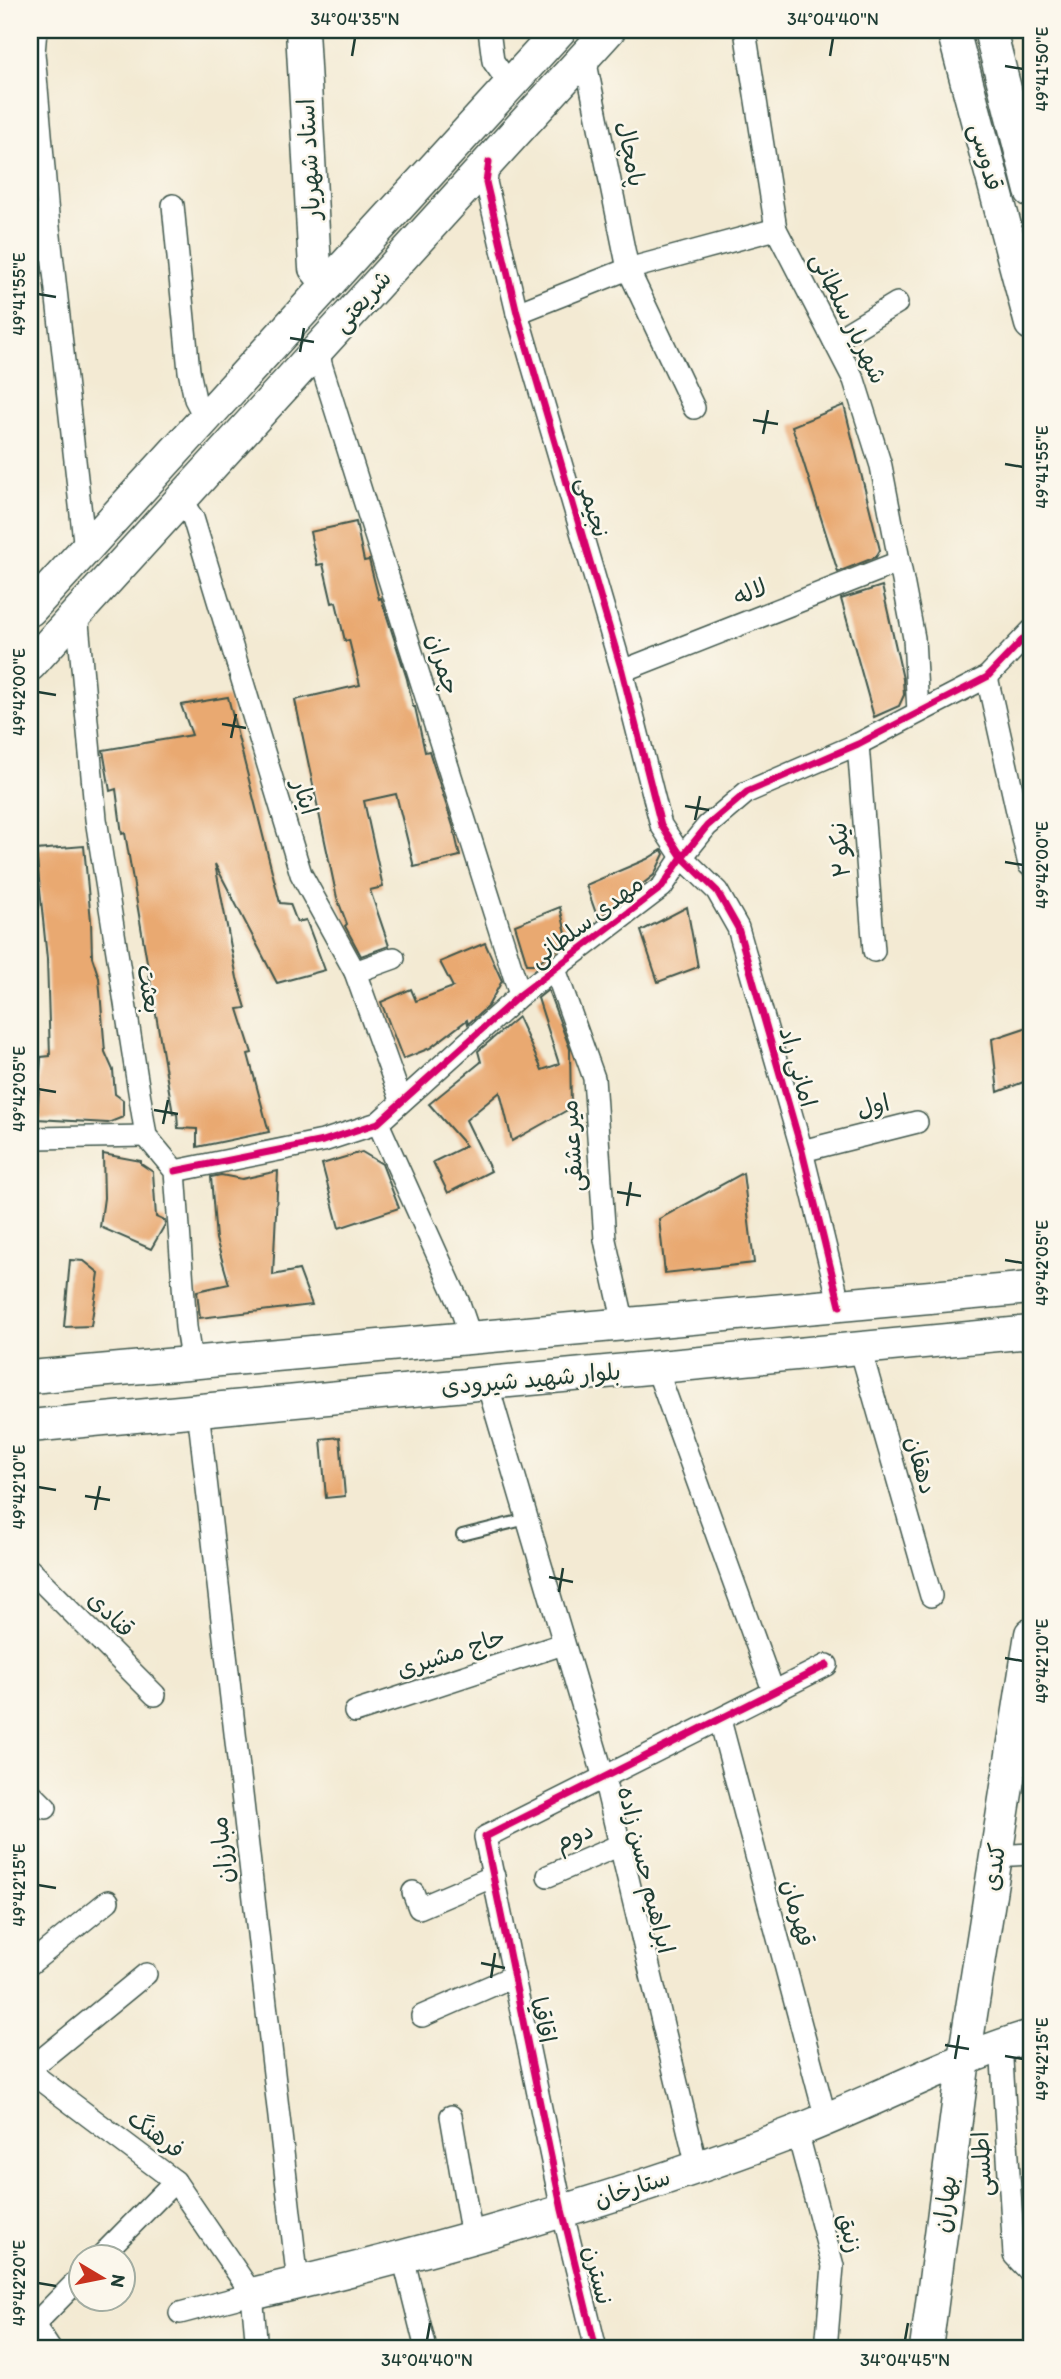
<svg xmlns="http://www.w3.org/2000/svg" width="1061" height="2379" font-family="Itim,'Playpen Sans Arabic',sans-serif">
<rect width="100%" height="100%" fill="#fbf7ec"/>
<filter id="ink" filterUnits="userSpaceOnUse"><feTurbulence type="fractalNoise" baseFrequency=".0143" numOctaves="2"/><feDisplacementMap in="SourceGraphic" scale="14" xChannelSelector="R" yChannelSelector="G"/><feConvolveMatrix kernelMatrix="1 2 1 2 8 2 1 2 1" color-interpolation-filters="sRGB"/></filter>
<filter id="wash" filterUnits="userSpaceOnUse"><feTurbulence type="fractalNoise" baseFrequency=".00686" numOctaves="4" result="noise"/><feDisplacementMap in="SourceGraphic" scale="28" xChannelSelector="R" yChannelSelector="G"/><feGaussianBlur stdDeviation="1.57" result="paint"/><feColorMatrix in="noise" values="0 0 0 0 0 0 0 0 0 0 0 0 0 0 0 0 0 1.4 0 .05"/><feComposite in="paint" operator="in"/></filter>
<g filter="url(#wash)">
<rect width="100%" height="100%" fill="#f3ead3"/>
<g id="blocks">
<g fill="#e9a971">
<path d="M844,405L880,550L876,557L838,572L792,426Z"/>
<path d="M356,522L364,561L369,560L379,599L381,598L407,679L413,707H415L425,752L429,751L453,826L460,856L414,867L396,794L364,801L383,887L370,890L389,946L361,956L345,926L347,924L337,898L295,700L360,685L349,640L345,641L336,602L332,603L323,564L317,565L310,532Z"/>
<path d="M882,586L903,679L904,695L899,706L874,717L841,599Z"/>
<path d="M228,697L280,903L290,904L297,922L306,920L325,970L277,983L215,864L237,978L246,1008L238,1009L252,1053L248,1054L269,1132L197,1147V1129L178,1128L177,1113L173,1114L125,833L122,834L116,789L110,791L103,750L192,735L181,705Z"/>
<path d="M84,846L91,921L92,957L99,978L105,1052L113,1070L115,1094L123,1100V1117L108,1123L37,1119L41,1057L50,1056L47,959L36,850Z"/>
<path d="M662,850L664,854L654,875L598,919L586,885L647,859Z"/>
<path d="M560,907L568,942L535,964H527L515,925Z"/>
<path d="M687,907L698,967L658,982L641,931Z"/>
<path d="M485,943L502,981L488,1006L468,1024L467,1020L430,1048L403,1059L381,1002L411,989L416,1001L453,987L440,962Z"/>
<path d="M548,990L570,1049L571,1108L512,1141L500,1092L466,1120L491,1171L448,1193L433,1162L466,1146L429,1104L481,1062L478,1051L518,1017L542,1070L559,1064L538,998Z"/>
<path d="M1031,1026V1079L998,1092L992,1039Z"/>
<path d="M362,1152L382,1164L399,1208L339,1228L322,1164Z"/>
<path d="M103,1154L141,1161V1164L153,1172L156,1217L165,1221L166,1223L151,1249L100,1227L104,1198Z"/>
<path d="M278,1171L273,1275L299,1270L312,1305L200,1318L197,1291L229,1284L216,1239L211,1177L221,1175L242,1179Z"/>
<path d="M743,1173L754,1263L665,1273L659,1219Z"/>
<path d="M70,1260L84,1261L99,1273L91,1326L64,1327Z"/>
<path d="M340,1437L345,1496L326,1498L321,1439Z"/>
</g>
</g>
</g>
<g filter="url(#ink)">
<use href="#blocks" fill-opacity="0" stroke="#3f574c" stroke-width="2"/>
<g fill="none" stroke-linecap="round" stroke-linejoin="round">
<defs>
<path id="lane" d="M462,1535L527,1519"/>
<g id="street">
<path d="M36,30L34,53L49,227L85,550"/>
<path d="M489,30L493,61L510,85"/>
<path d="M745,30L776,229L854,380L881,466L914,638L918,712"/>
<path d="M592,49L587,68L628,269L694,408"/>
<path d="M489,162L486,182L517,313L622,671L661,825L682,857L717,891L738,928L802,1151L840,1306"/>
<path d="M173,205L189,371L195,399L205,418"/>
<path d="M517,313L628,269L776,229"/>
<path d="M834,341L897,303"/>
<path d="M319,348L321,364L520,995"/>
<path d="M180,500L193,518L301,874L355,972L401,1100"/>
<path d="M77,612L96,819L146,1136L175,1171L186,1327L192,1365"/>
<path d="M622,671L899,562"/>
<path d="M987,677L1029,865"/>
<path d="M858,744L874,951"/>
<path d="M555,969L594,1078L605,1240L624,1324"/>
<path d="M355,972L394,958"/>
<path d="M378,1123L459,1303L471,1338"/>
<path d="M36,1138L146,1136"/>
<path d="M802,1151L917,1122"/>
<path d="M175,1171L323,1141L378,1123L520,995L662,887L682,857L707,826L747,792L858,744L987,677L1031,631"/>
<path d="M860,1348L931,1596"/>
<path d="M656,1367L774,1693"/>
<path d="M487,1383L604,1778L697,2167"/>
<path d="M198,1410L298,2283"/>
<path d="M30,1570L155,1695"/>
<path d="M355,1712L563,1644"/>
<path d="M720,1720L826,2119"/>
<path d="M30,1792L46,1808"/>
<path d="M996,1856L1031,1854"/>
<path d="M548,1876L620,1845"/>
<path d="M413,1892L419,1908L494,1876"/>
<path d="M30,1964L108,1901"/>
<path d="M422,2016L514,1976"/>
<path d="M1001,2044L1014,2255L1031,2273"/>
<path d="M30,2069L146,1974"/>
<path d="M30,2072L175,2181L252,2294L257,2349"/>
<path d="M451,2116L472,2237"/>
<path d="M797,2131L833,2266L826,2349"/>
<path d="M101,2256L175,2181"/>
<path d="M403,2257L426,2349"/>
<path d="M180,2313L252,2294"/>
<path d="M30,2319L50,2349"/>
<path d="M30,2329L80,2278"/>
<path d="M596,2349L562,2210L485,1837L827,1665"/>
</g>
<g id="secondary">
<path d="M302,30L315,268L328,284"/>
<path d="M953,30L1031,324"/>
<path d="M990,30L1031,191"/>
<path d="M30,610L560,30"/>
<path d="M30,665L609,30"/>
<path d="M30,1377L1031,1288"/>
<path d="M30,1426L1031,1332"/>
<path d="M252,2294C435,2251 619,2199 795,2132C875,2101 950,2060 1031,2036"/>
<path d="M926,2349L964,2059L1031,1634"/>
</g>
</defs>
<use href="#lane" stroke="#3f574c" stroke-width="14"/>
<use href="#street" stroke="#3f574c" stroke-width="24"/>
<use href="#secondary" stroke="#3f574c" stroke-width="35"/>
<use href="#lane" stroke="#fff" stroke-width="10"/>
<use href="#street" stroke="#fff" stroke-width="21"/>
<use href="#secondary" stroke="#fff" stroke-width="32"/>
<defs>
<g id="cycleway">
<path d="M489,162L486,182L517,313L622,671L661,825L682,857L717,891L738,928L802,1151L840,1306"/>
<path d="M175,1171L323,1141L378,1123L520,995L662,887L682,857L707,826L747,792L858,744L987,677L1031,631"/>
<path d="M596,2349L562,2210L485,1837L827,1665"/>
</g>
</defs>
<use href="#cycleway" stroke="#fbf7ec" stroke-width="11"/>
<use href="#cycleway" stroke="#d6006c" stroke-width="7"/>
</g>
</g>
<path fill="none" stroke="#1f3d34" stroke-width="2.5" d="M352,56L355,38M830,56L833,38M1005,66L1023,69M38,294L56,297M290,338L314,342M300,352L304,328M753,420L778,424M763,434L768,410M1005,464L1023,467M38,692L56,695M222,724L246,728M231,738L236,714M685,806L709,810M695,820L700,796M1005,862L1023,865M38,1089L56,1092M154,1110L178,1114M163,1124L168,1100M617,1192L641,1196M627,1206L631,1182M1005,1260L1023,1263M38,1487L56,1490M85,1496L110,1500M95,1510L100,1486M549,1577L573,1582M559,1592L563,1568M1005,1658L1023,1661M38,1885L56,1888M481,1963L505,1968M491,1978L495,1953M945,2045L969,2049M1005,2056L1023,2059M955,2059L959,2035M38,2283L56,2286M427,2340L430,2323M905,2340L908,2323"/>
<g text-anchor="middle" stroke-width="5" stroke-linejoin="round" paint-order="stroke">
<g font-size="24" fill="#1f3d34" stroke="#fbf7ec">
<text transform="translate(631 154) rotate(79)" y="8">پامچال</text>
<text transform="translate(986 157) rotate(75)" y="8">قدوسی</text>
<text transform="translate(309 159) rotate(-93)" y="8">استاد شهریار</text>
<text transform="translate(362 301) rotate(-48)" y="8">شریعتی</text>
<text transform="translate(849 318) rotate(64)" y="8">شهریار سلطانی</text>
<text transform="translate(593 507) rotate(74)" y="8">نجیمی</text>
<text transform="translate(750 592) rotate(-22)" y="8">لاله</text>
<text transform="translate(443 664) rotate(73)" y="8">چمران</text>
<text transform="translate(305 797) rotate(73)" y="8">ایثار</text>
<text transform="translate(840 850) rotate(-94)" y="8">نیکو ۲</text>
<text transform="translate(586 921) rotate(-37)" y="8">مهدی سلطانی</text>
<text transform="translate(149 989) rotate(81)" y="8">بعثت</text>
<text transform="translate(798 1067) rotate(74)" y="8">امانی راد</text>
<text transform="translate(873 1106) rotate(-14)" y="8">اول</text>
<text transform="translate(572 1146) rotate(-94)" y="8">میرعشقی</text>
<text transform="translate(531 1379) rotate(-5)" y="8">بلوار شهید شیرودی</text>
<text transform="translate(921 1465) rotate(74)" y="8">دهقان</text>
<text transform="translate(111 1614) rotate(45)" y="8">قنادی</text>
<text transform="translate(451 1653) rotate(-18)" y="8">حاج مشیری</text>
<text transform="translate(574 1836) rotate(-23)" y="8">دوم</text>
<text transform="translate(222 1850) rotate(-96)" y="8">مبارزان</text>
<text transform="translate(994 1867) rotate(-81)" y="8">کندی</text>
<text transform="translate(646 1870) rotate(76)" y="8">ابراهیم حسن زاده</text>
<text transform="translate(798 1913) rotate(75)" y="8">قهرمان</text>
<text transform="translate(543 2020) rotate(78)" y="8">اقاقیا</text>
<text transform="translate(156 2134) rotate(37)" y="8">فرهنگ</text>
<text transform="translate(982 2164) rotate(-93)" y="8">اطلسی</text>
<text transform="translate(632 2188) rotate(-18)" y="8">ستارخان</text>
<text transform="translate(945 2204) rotate(-83)" y="8">بهاران</text>
<text transform="translate(850 2233) rotate(76)" y="8">زنبق</text>
<text transform="translate(598 2275) rotate(76)" y="8">نسترن</text>
</g>
</g>
<rect width="1061" height="2379" fill="none" stroke="#fbf7ec" stroke-width="77"/>
<g transform="translate(102 2278) rotate(100)"><circle r="33" fill="#fbf7ec" stroke="#a3ada2" stroke-width="2"/>
<path d="M0-5L12 26L0 18L-12 26Z" fill="#c8321e"/>
<text y="-10" font-size="19" font-weight="bold" text-anchor="middle" fill="#1f3d34">N</text>
</g>
<rect x="38" y="38" width="985" height="2302" fill="none" stroke="#1f3d34" stroke-width="2.5"/>
<g font-size="18" text-anchor="middle" fill="#1f3d34">
<text x="355" y="25">34°04'35"N</text>
<text x="833" y="25">34°04'40"N</text>
<text transform="translate(1042 69) rotate(-90)" y="6">49°41'50"E</text>
<text transform="translate(19 294) rotate(-90)" y="6">49°41'55"E</text>
<text transform="translate(1042 467) rotate(-90)" y="6">49°41'55"E</text>
<text transform="translate(19 692) rotate(-90)" y="6">49°42'00"E</text>
<text transform="translate(1042 865) rotate(-90)" y="6">49°42'00"E</text>
<text transform="translate(19 1089) rotate(-90)" y="6">49°42'05"E</text>
<text transform="translate(1042 1263) rotate(-90)" y="6">49°42'05"E</text>
<text transform="translate(19 1487) rotate(-90)" y="6">49°42'10"E</text>
<text transform="translate(1042 1661) rotate(-90)" y="6">49°42'10"E</text>
<text transform="translate(19 1885) rotate(-90)" y="6">49°42'15"E</text>
<text transform="translate(1042 2059) rotate(-90)" y="6">49°42'15"E</text>
<text transform="translate(19 2283) rotate(-90)" y="6">49°42'20"E</text>
<text x="427" y="2366">34°04'40"N</text>
<text x="905" y="2366">34°04'45"N</text>
</g>
</svg>
